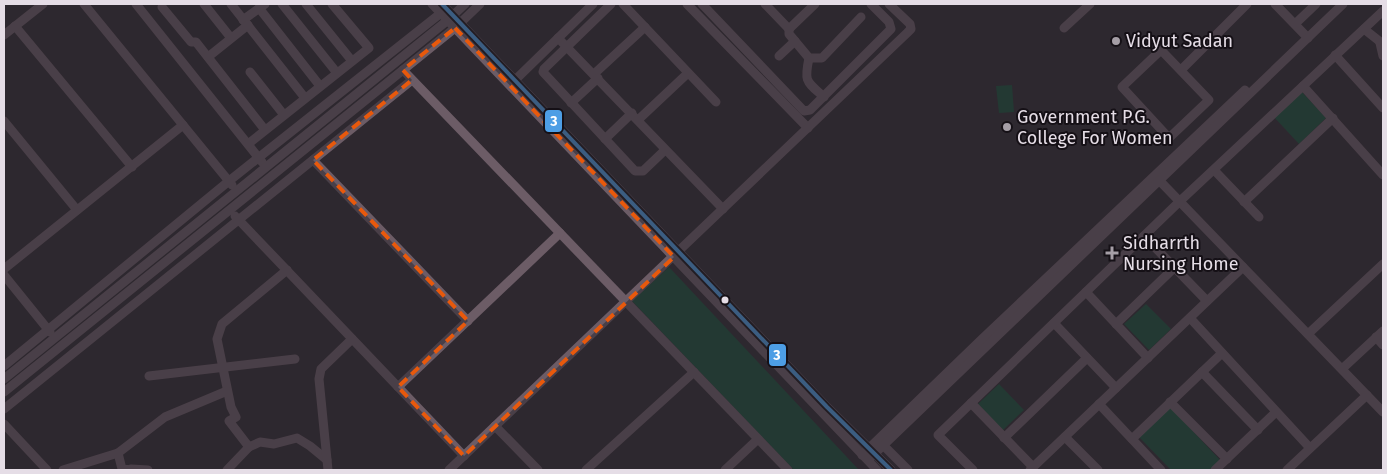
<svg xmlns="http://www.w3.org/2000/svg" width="1387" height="474" font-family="'Fira Sans',sans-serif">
<rect width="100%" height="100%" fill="#2e282f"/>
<g fill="#174f38">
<path d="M1012,85L1014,112L999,113L996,86Z"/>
<path d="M1302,92L1326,118L1299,144L1274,117Z"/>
<path d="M669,267L859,470H794L632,301Z"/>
<path d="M1146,304L1171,329L1149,350L1124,324Z"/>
<path d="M999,384L1024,410L1003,430L978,404Z"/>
<path d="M1170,407L1220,460L1210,470H1171L1139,437Z"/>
</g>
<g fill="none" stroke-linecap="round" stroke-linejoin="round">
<g stroke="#6c5c66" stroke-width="9">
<path d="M84,4L232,185"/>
<path d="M136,4L262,162"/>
<path d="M204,4L231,38"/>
<path d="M231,4L305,98"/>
<path d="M282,4L337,73"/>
<path d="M306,4L352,61"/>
<path d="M432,4L877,470"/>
<path d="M442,4L827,407L891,470"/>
<path d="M611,4L544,69L543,72L635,171H643L665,150"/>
<path d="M623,4L716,102"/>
<path d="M687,4L808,128"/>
<path d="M702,4L804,111L810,110L891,29L889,22L871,4"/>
<path d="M765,4L789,29L815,4"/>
<path d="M1275,4L1308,38"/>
<path d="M162,7L191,42H196L265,130"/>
<path d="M259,8L320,86"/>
<path d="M243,20L265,4"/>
<path d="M1295,24L1316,4"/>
<path d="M15,26L132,167"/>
<path d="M1064,28L1090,4"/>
<path d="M789,29V34L809,58H822L861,17"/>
<path d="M1364,29L1383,44"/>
<path d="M4,35L43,4"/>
<path d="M558,38L723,209"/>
<path d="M1380,43L1383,56"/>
<path d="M1161,50L1209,100L1169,138L1122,87Z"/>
<path d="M1335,55L1383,108"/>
<path d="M779,56L795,41"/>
<path d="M208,57L248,25"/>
<path d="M809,58C804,82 806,81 824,97"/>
<path d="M403,70L788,470"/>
<path d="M1181,70L1247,4"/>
<path d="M250,72L284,115"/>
<path d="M594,74L645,27"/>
<path d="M512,83L593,4"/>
<path d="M1303,86L1383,175"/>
<path d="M571,103L598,78"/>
<path d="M638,120L688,73"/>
<path d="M4,121L77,210"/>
<path d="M605,139L632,113"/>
<path d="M248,144L369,48L332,4"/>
<path d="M313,160L468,321"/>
<path d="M1214,170L1259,217"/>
<path d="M1156,177L1383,412"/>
<path d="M1244,202L1333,118"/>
<path d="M235,216L464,456"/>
<path d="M1144,236L1207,301"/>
<path d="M4,269L183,125"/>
<path d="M287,270L222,324L217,339L231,407L236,417L229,421L249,447L260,442L274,444L297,438L310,446L327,460"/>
<path d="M4,275L50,332"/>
<path d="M1086,292L1148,358"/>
<path d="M1190,318L1310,448"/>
<path d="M1054,323L1116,388"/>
<path d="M1116,324L1175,267"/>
<path d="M1308,334L1383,264"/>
<path d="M1376,337L1383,345"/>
<path d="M4,366L229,181L441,13"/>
<path d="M1342,369L1383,331"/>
<path d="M1202,372L1258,430"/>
<path d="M149,376L295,359"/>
<path d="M4,379L448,20L465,4"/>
<path d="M398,387L560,233"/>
<path d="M4,392L403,70L455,28L480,4"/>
<path d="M1170,402L1227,459"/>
<path d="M971,403L1033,467"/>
<path d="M1099,404L1161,470"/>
<path d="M4,409L412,80"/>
<path d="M4,424L47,470"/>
<path d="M495,426L538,470"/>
<path d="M1065,437L1098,470"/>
<path d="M1004,438L1087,358"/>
<path d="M1132,439L1222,353"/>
<path d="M883,445L908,470"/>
<path d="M118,453L165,417L227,391"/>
<path d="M862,455L982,339L1245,90"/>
<path d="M868,460L1343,4"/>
<path d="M131,469L148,470"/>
<path d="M63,470L118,453L122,469L132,470"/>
<path d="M227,470L249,447"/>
<path d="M328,470L319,379L321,369L352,339"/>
<path d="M449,470L907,33L911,29L910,24L889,4"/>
<path d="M586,470L694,372"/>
<path d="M725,470L758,439"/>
<path d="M973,470L938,435L1179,202L1383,11"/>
<path d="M1030,470L1243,267"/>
<path d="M1215,470L1276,412"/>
<path d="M1287,470L1367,395"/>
</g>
<defs>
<path id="bus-1" d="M442,4L827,407L891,470"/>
</defs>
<use href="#bus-1" stroke="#151016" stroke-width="8"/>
<use href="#bus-1" stroke="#4d9ee5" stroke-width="4"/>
</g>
<path d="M0 0H1387V474H0ZM455,28L674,257L464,456L398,387L468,321L313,160L412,80L403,70Z" fill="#2e282f" fill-opacity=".55" fill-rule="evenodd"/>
<path fill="none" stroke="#e8590c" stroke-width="4" stroke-dasharray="10 6" stroke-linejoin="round" d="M455,28L674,257L464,456L398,387L468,321L313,160L412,80L403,70Z"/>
<g fill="#a59ea6" stroke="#151016" stroke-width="2">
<circle cx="1116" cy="41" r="5"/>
<circle cx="1007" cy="127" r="5"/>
<path d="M1109.5 245.5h5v5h5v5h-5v5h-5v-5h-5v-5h5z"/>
</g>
<circle fill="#e5dde6" stroke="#151016" stroke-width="2" cx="725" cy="300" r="4.5"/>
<g text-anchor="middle" stroke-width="4" stroke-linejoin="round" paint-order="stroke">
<g font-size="18" fill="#e5dde6" stroke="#151016" text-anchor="start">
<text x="1126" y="47">Vidyut Sadan</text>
<text x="1017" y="123">Government P.G.<tspan x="1017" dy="21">College For Women</tspan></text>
<text x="1123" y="249">Sidharrth<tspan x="1123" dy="21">Nursing Home</tspan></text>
</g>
</g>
<g stroke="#151016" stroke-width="2">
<rect x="544" y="109" width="19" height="24" rx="5" fill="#4d9ee5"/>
<rect x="768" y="343" width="19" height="24" rx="5" fill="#4d9ee5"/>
</g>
<g font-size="14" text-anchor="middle" font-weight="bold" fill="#fff">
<text x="554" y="126">3</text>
<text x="777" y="360">3</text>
</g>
<rect width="1387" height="474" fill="none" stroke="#e5dde6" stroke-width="10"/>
</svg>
